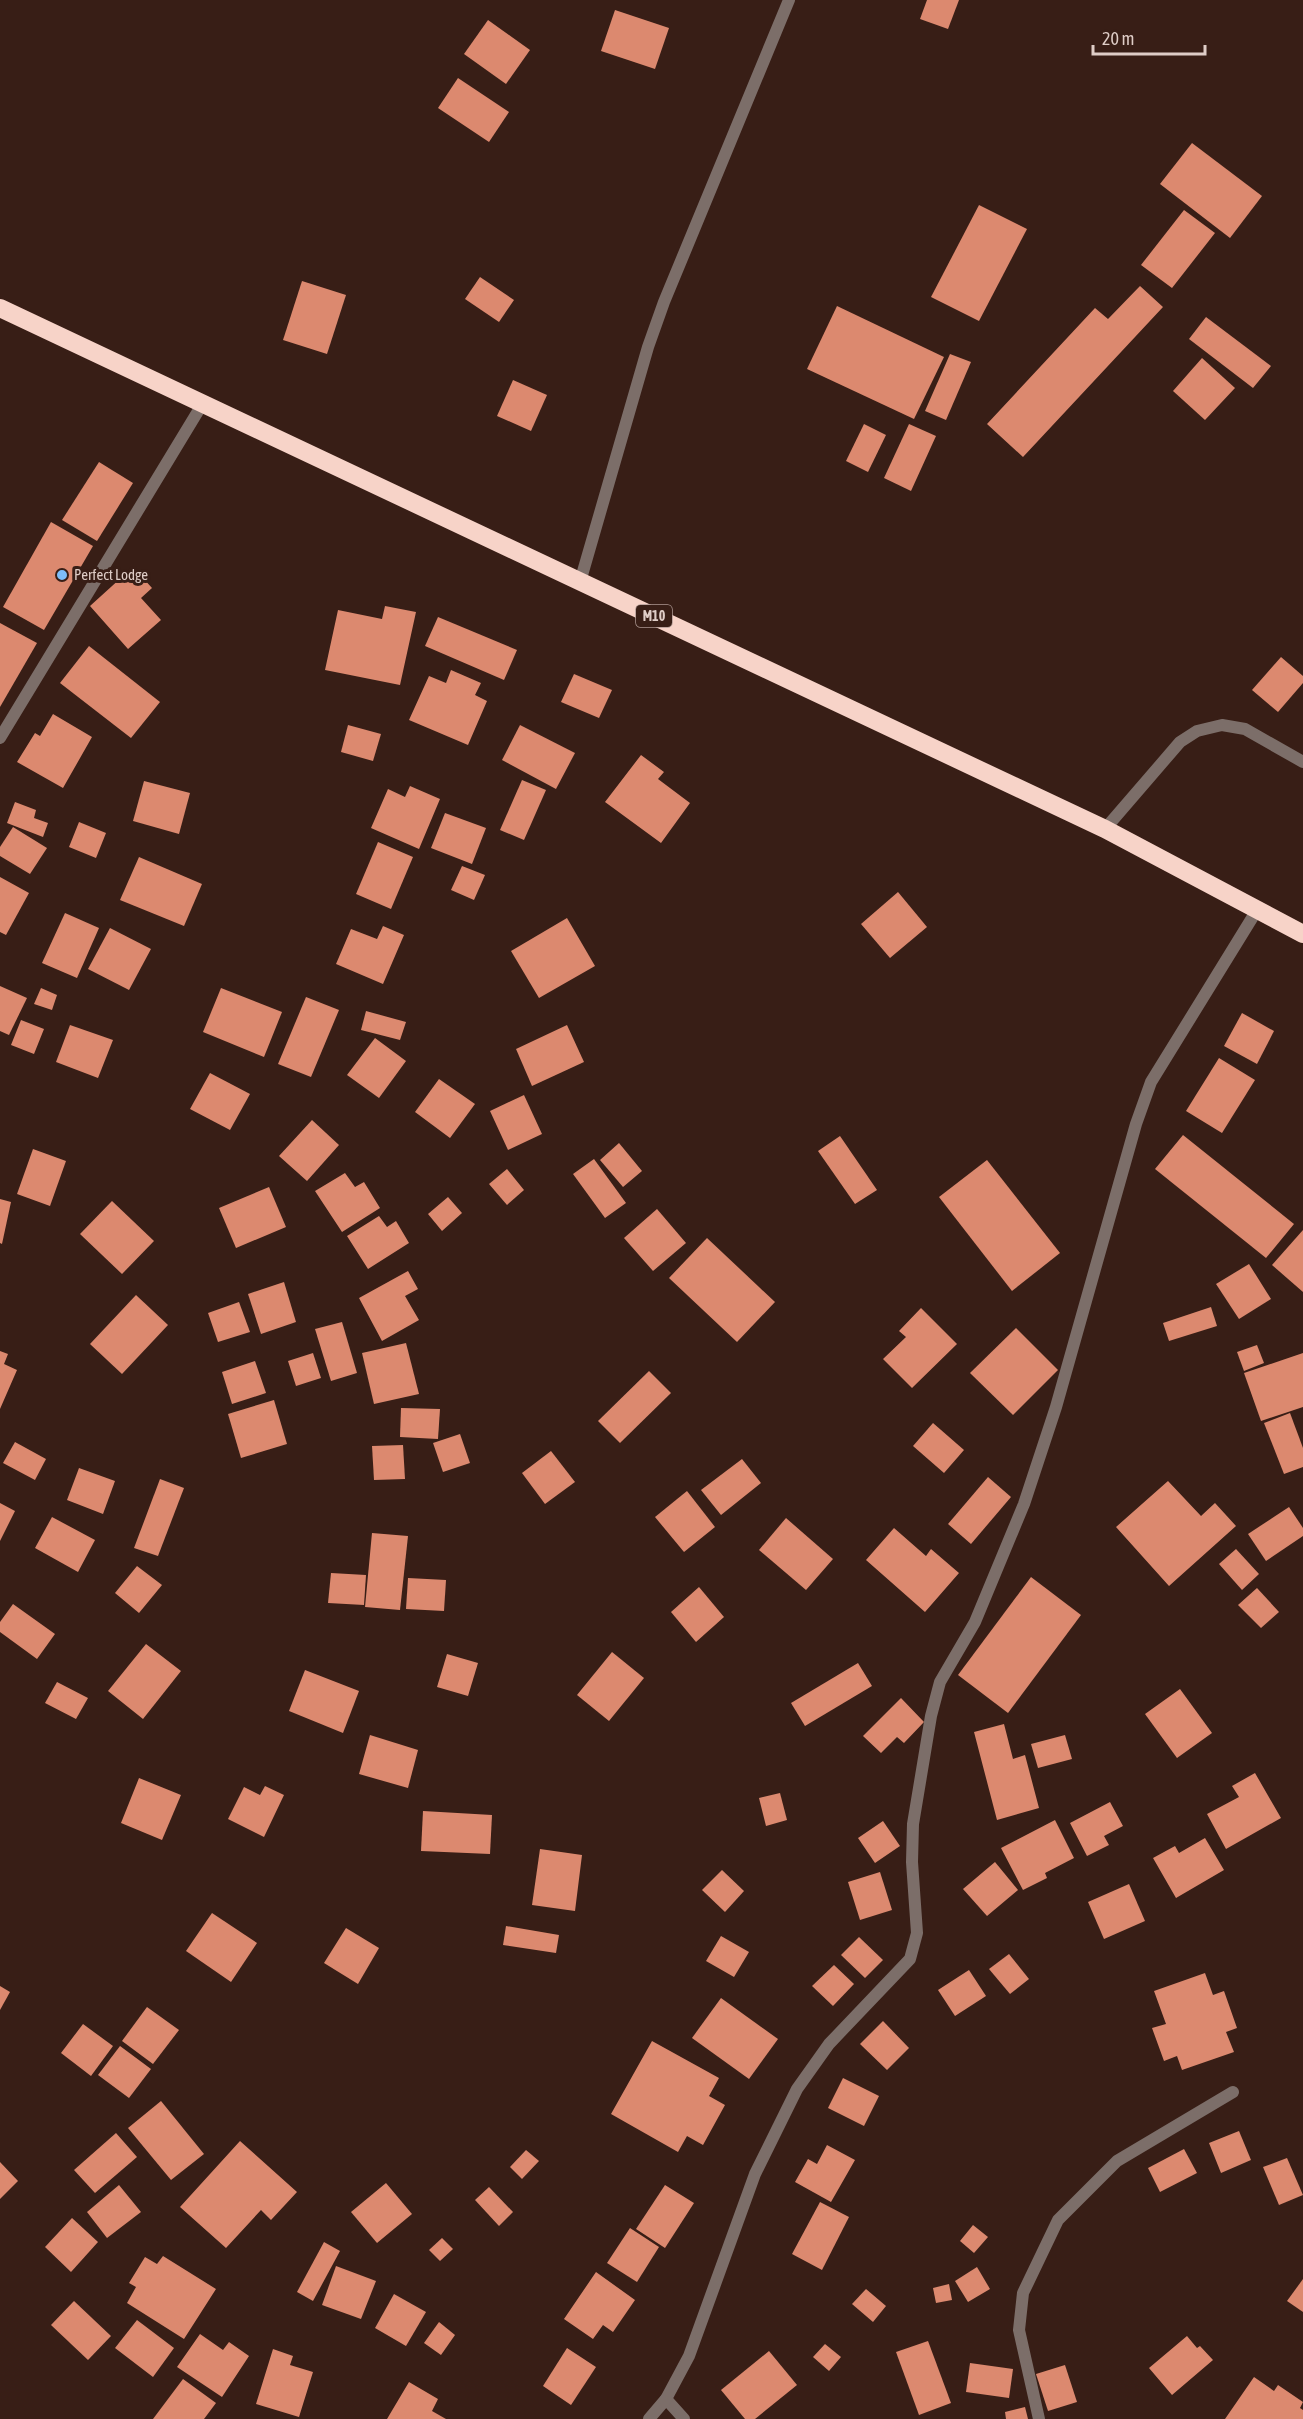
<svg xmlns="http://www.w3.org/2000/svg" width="1303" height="2419" font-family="'Asap Condensed',sans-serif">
<rect width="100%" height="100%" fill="#381e16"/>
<g fill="#dc896f">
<path d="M927,0H959L948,29L920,19Z"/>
<path d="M615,10L669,28L655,69L601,51Z"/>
<path d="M488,20L530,50L506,84L464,54Z"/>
<path d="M458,78L509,112L489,142L438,108Z"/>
<path d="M1192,143L1262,196L1230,238L1160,184Z"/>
<path d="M979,205L1027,229L979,321L931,297Z"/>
<path d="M1184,210L1215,233L1172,288L1141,265Z"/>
<path d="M480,277L514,300L499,322L465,299Z"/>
<path d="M302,281L346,295L327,354L283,340Z"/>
<path d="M1140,286L1163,307L1023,457L987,424L1095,308L1108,319Z"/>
<path d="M837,306L944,357L914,419L807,369Z"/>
<path d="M1206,317L1271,366L1253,388L1189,339Z"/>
<path d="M950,354L971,362L946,420L925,411Z"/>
<path d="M1202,358L1235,388L1205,420L1173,391Z"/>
<path d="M513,380L547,395L531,431L497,416Z"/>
<path d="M864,424L886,435L868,472L846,461Z"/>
<path d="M909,424L936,436L911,491L884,478Z"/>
<path d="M99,462L133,483L97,541L62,520Z"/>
<path d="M51,522L93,546L44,630L3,607Z"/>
<path d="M133,567L152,588L141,598L161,620L128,649L90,606Z"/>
<path d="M385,606L416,612L400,685L325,670L338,610L382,619Z"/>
<path d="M438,617L517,650L504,680L425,646Z"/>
<path d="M0,623L37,643L0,707Z"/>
<path d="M89,646L160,702L131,738L60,683Z"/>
<path d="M1281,657L1303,676V683L1278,712L1252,690Z"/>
<path d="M451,670L481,683L475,695L487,701L468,745L409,720L429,676L446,683Z"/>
<path d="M574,674L612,690L599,718L561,702Z"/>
<path d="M53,714L92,737L63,788L17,762L35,733L40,736Z"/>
<path d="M348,725L381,734L373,761L341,752Z"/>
<path d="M520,725L575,753L556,789L502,760Z"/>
<path d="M641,755L664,772L658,779L690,803L661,843L605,802Z"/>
<path d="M522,780L546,790L524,840L500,830Z"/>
<path d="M144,781L190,793L179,834L133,821Z"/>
<path d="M410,786L440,799L419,849L371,828L388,789L405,797Z"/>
<path d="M15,802L36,810L34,818L48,823L43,837L7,823Z"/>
<path d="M445,813L486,828L472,864L431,848Z"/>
<path d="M79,822L106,833L96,858L69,847Z"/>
<path d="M13,827L47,848L30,874L0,856V847Z"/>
<path d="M378,842L413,857L391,909L356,894Z"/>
<path d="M139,857L202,884L184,926L120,900Z"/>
<path d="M462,866L485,875L474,900L451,890Z"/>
<path d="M0,877L29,893L6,935L0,932Z"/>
<path d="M898,892L927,927L890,958L861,924Z"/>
<path d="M65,913L99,928L77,978L42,963Z"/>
<path d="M567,918L595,966L539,998L511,951Z"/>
<path d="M383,926L404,935L383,984L336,964L351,929L377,939Z"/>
<path d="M110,928L151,949L129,990L88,969Z"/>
<path d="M0,986L27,998L9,1035L0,1031Z"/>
<path d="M41,988L57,995L52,1010L34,1004Z"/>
<path d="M221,988L282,1012L264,1057L203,1032Z"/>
<path d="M306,997L339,1010L311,1077L278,1064Z"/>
<path d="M366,1011L406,1022L400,1040L361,1030Z"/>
<path d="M1242,1013L1274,1031L1257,1064L1224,1046Z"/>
<path d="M21,1020L44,1029L34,1054L11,1045Z"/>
<path d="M70,1025L113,1040L98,1078L56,1062Z"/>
<path d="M567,1025L584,1062L532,1086L516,1049Z"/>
<path d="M375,1038L406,1061L379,1098L347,1075Z"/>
<path d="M1219,1058L1255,1080L1222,1133L1186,1111Z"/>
<path d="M210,1073L250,1094L230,1130L190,1109Z"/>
<path d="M439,1079L475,1104L450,1138L415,1112Z"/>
<path d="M524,1095L542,1134L508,1150L490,1111Z"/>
<path d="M312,1120L339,1145L307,1181L279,1156Z"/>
<path d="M1183,1135L1294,1224L1266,1258L1155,1169Z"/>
<path d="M840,1136L877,1190L855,1204L818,1151Z"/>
<path d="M619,1143L642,1171L623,1187L600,1160Z"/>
<path d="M33,1149L66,1161L50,1206L17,1194Z"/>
<path d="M594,1159L626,1203L605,1218L573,1174Z"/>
<path d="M987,1160L1060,1253L1012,1291L939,1197Z"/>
<path d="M507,1169L524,1190L507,1205L489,1184Z"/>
<path d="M345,1173L355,1187L364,1182L380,1208L342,1232L315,1191Z"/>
<path d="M269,1187L286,1227L236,1248L219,1208Z"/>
<path d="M448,1197L462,1213L442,1231L428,1214Z"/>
<path d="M0,1199L11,1202L2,1244L0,1243Z"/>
<path d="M112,1201L154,1241L122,1274L80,1234Z"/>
<path d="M657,1209L686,1243L653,1271L624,1238Z"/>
<path d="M379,1216L387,1227L396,1221L409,1243L368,1269L347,1236Z"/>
<path d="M1303,1230V1292L1272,1265Z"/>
<path d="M707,1238L775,1302L737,1342L669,1278Z"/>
<path d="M1249,1264L1271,1299L1239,1319L1216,1284Z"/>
<path d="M408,1271L418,1289L405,1296L419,1320L382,1341L359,1298Z"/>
<path d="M284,1282L296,1322L261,1334L248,1294Z"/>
<path d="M136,1295L168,1325L122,1374L90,1344Z"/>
<path d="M239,1302L250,1332L218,1342L208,1313Z"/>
<path d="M1211,1307L1217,1326L1169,1341L1163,1323Z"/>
<path d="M921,1308L957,1344L912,1388L883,1359L906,1337L899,1331Z"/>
<path d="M342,1322L357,1373L331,1381L315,1329Z"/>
<path d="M1016,1328L1058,1370L1013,1415L970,1373Z"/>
<path d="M406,1343L419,1394L374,1404L362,1353Z"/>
<path d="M1257,1345L1264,1363L1244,1371L1237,1352Z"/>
<path d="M0,1351L8,1354L4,1364L17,1370L0,1409Z"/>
<path d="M313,1353L321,1378L296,1386L288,1361Z"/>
<path d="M1303,1353V1407L1261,1421L1244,1373Z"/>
<path d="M255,1361L266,1393L232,1404L222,1372Z"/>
<path d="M649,1371L671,1393L620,1443L598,1421Z"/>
<path d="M274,1400L287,1444L241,1458L228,1414Z"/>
<path d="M401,1408L440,1409L438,1439L400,1437Z"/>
<path d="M1290,1413L1303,1448V1467L1284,1474L1264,1423Z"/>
<path d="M933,1423L964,1450L944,1473L913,1446Z"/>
<path d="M460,1434L470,1463L443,1472L433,1443Z"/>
<path d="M15,1442L46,1459L35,1480L3,1463Z"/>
<path d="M403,1445L405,1479L374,1480L372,1446Z"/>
<path d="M551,1451L575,1482L545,1504L522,1473Z"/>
<path d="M742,1459L761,1483L721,1515L701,1490Z"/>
<path d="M79,1468L115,1481L103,1514L67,1500Z"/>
<path d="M988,1477L1011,1497L971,1544L948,1524Z"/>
<path d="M160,1479L184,1488L158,1556L134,1548Z"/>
<path d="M1168,1481L1201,1516L1215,1503L1236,1526L1169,1586L1116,1527Z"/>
<path d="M687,1491L715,1527L684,1552L655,1517Z"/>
<path d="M0,1503L15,1511L0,1541Z"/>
<path d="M1289,1507L1303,1528V1536L1266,1561L1248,1534Z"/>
<path d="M52,1517L95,1540L78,1572L35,1548Z"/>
<path d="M786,1518L833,1559L806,1590L759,1550Z"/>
<path d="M894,1528L926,1556L931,1549L959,1573L925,1612L866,1560Z"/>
<path d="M372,1533L408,1536L400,1610L365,1607Z"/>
<path d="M1236,1549L1259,1574L1242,1590L1219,1564Z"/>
<path d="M137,1566L162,1585L139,1613L115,1593Z"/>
<path d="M331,1573L366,1575L364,1605L328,1603Z"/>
<path d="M1031,1577L1081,1615L1008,1713L958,1675Z"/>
<path d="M408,1578L446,1580L444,1611L406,1609Z"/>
<path d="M699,1587L724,1617L696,1642L671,1612Z"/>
<path d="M1257,1588L1279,1612L1261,1628L1238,1605Z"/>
<path d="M13,1604L55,1634L37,1659L0,1632V1622Z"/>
<path d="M146,1644L181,1671L143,1719L108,1691Z"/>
<path d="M612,1652L644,1678L609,1721L577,1695Z"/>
<path d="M447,1654L478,1663L468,1696L437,1687Z"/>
<path d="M858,1663L872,1686L805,1726L791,1703Z"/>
<path d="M305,1670L359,1691L343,1733L289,1711Z"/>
<path d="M57,1682L88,1698L76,1719L45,1703Z"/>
<path d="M1180,1689L1212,1733L1177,1758L1145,1714Z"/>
<path d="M901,1698L924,1722L904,1743L897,1737L881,1753L863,1736Z"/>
<path d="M1004,1724L1013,1759L1025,1755L1039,1808L997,1820L974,1732Z"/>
<path d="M370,1735L418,1750L408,1788L359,1774Z"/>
<path d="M1065,1735L1072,1759L1038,1768L1031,1744Z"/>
<path d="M1255,1773L1281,1818L1226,1849L1207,1814L1239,1797L1232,1786Z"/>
<path d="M139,1778L181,1795L162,1840L121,1823Z"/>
<path d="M265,1786L284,1795L264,1837L228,1819L244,1787L260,1795Z"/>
<path d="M780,1793L787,1820L766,1826L759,1798Z"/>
<path d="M1110,1802L1123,1826L1104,1836L1109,1845L1087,1856L1070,1823Z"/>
<path d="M423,1811L492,1815L490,1854L421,1851Z"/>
<path d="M1055,1820L1074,1858L1045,1873L1047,1878L1023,1890L1001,1848Z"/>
<path d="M883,1821L900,1846L875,1863L858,1838Z"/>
<path d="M1205,1838L1224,1870L1176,1898L1153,1858L1175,1846L1179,1853Z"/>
<path d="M540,1849L582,1855L575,1911L532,1905Z"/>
<path d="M995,1862L1018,1890L987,1916L963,1889Z"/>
<path d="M722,1870L744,1891L725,1912L702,1890Z"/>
<path d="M880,1872L892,1910L860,1920L848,1882Z"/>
<path d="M1129,1884L1145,1921L1104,1939L1088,1902Z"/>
<path d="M212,1913L257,1943L231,1982L186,1951Z"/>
<path d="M506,1926L559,1935L556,1953L503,1945Z"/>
<path d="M346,1928L379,1948L358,1984L324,1963Z"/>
<path d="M721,1936L749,1952L734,1977L706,1961Z"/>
<path d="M859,1937L883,1960L865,1978L841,1955Z"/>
<path d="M1009,1954L1029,1979L1010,1994L989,1969Z"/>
<path d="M834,1965L854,1984L833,2006L812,1986Z"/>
<path d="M969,1970L986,1996L955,2016L938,1990Z"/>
<path d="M1205,1973L1213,1995L1224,1991L1237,2028L1226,2032L1234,2052L1182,2070L1177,2056L1164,2061L1152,2028L1166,2024L1154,1991Z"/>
<path d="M0,1986L10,1992L0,2010Z"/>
<path d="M721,1998L778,2039L749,2079L692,2038Z"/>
<path d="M147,2007L179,2030L153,2064L122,2041Z"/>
<path d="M883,2021L909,2048L887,2070L860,2044Z"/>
<path d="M83,2024L113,2046L91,2076L61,2053Z"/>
<path d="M652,2041L719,2078L709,2096L725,2105L703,2145L687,2136L678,2152L611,2114Z"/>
<path d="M120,2046L151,2069L129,2098L98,2075Z"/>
<path d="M843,2078L879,2096L864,2126L828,2108Z"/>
<path d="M161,2101L204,2154L171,2180L128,2128Z"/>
<path d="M1239,2131L1251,2160L1221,2173L1209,2143Z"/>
<path d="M116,2133L137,2157L95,2193L74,2170Z"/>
<path d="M240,2141L297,2192L271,2220L261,2210L226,2248L180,2207Z"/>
<path d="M827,2145L855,2160L831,2202L795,2182L808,2159L817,2164Z"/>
<path d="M1184,2149L1197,2173L1160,2192L1148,2168Z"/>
<path d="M526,2150L539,2161L522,2179L510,2167Z"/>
<path d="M1287,2158L1303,2195L1279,2205L1263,2167Z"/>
<path d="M0,2162L18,2181L0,2199Z"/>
<path d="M386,2183L412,2214L377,2243L351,2212Z"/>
<path d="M119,2185L141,2212L107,2238L87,2212Z"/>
<path d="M665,2185L694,2203L665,2248L636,2229Z"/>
<path d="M489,2187L513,2212L499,2226L475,2200Z"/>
<path d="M820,2202L849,2217L822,2270L792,2254Z"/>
<path d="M72,2218L98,2242L71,2272L45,2247Z"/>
<path d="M973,2225L988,2237L974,2253L960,2241Z"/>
<path d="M630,2228L659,2247L637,2282L607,2263Z"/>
<path d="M442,2238L453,2249L440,2261L429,2250Z"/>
<path d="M324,2242L340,2251L313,2301L297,2292Z"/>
<path d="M163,2256L216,2289L184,2339L127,2303L136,2287L129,2283L145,2257L157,2264Z"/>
<path d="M336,2266L376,2281L361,2319L322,2305Z"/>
<path d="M977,2267L990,2289L968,2302L955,2281Z"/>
<path d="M596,2272L635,2300L613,2332L603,2325L593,2339L564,2319Z"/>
<path d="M1303,2279V2312L1287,2301Z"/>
<path d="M949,2284L952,2300L936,2303L933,2288Z"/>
<path d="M866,2289L886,2306L873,2322L852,2304Z"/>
<path d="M394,2294L426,2312L406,2346L375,2328Z"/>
<path d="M74,2301L111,2336L88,2360L51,2325Z"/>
<path d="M137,2320L174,2348L153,2377L115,2348Z"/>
<path d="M439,2322L455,2335L441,2355L424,2343Z"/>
<path d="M200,2334L223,2350L229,2342L249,2356L222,2397L177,2367Z"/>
<path d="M1187,2336L1197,2348L1200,2346L1213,2360L1172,2395L1149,2368Z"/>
<path d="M928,2341L951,2403L919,2415L896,2352Z"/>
<path d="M825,2344L841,2357L829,2371L813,2357Z"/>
<path d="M567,2348L596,2367L571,2405L543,2386Z"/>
<path d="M273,2349L293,2356L290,2365L313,2372L299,2417L256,2404Z"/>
<path d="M769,2351L797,2385L755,2419H745L721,2390Z"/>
<path d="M970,2363L1013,2369L1009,2398L966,2392Z"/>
<path d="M1065,2365L1077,2402L1048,2411L1036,2374Z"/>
<path d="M1254,2377L1274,2391L1278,2385L1303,2402L1300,2408L1303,2410V2419H1225Z"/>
<path d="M183,2379L216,2403L204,2419H153Z"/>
<path d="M409,2382L438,2399L432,2411L446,2419H387Z"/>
<path d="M1025,2407L1028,2419H1006L1005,2412Z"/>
</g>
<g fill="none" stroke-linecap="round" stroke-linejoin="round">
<g stroke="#7c6e69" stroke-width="12">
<path d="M580,582L648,347L664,302L789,0"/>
<path d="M0,738L203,403"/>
<path d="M1105,829L1180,742L1197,731L1222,725L1245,729L1303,762"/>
<path d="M666,2399L684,2419"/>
<path d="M649,2419L666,2399L689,2356L755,2174L797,2089L829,2044L910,1959L917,1933L912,1862L913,1824L931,1716L940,1682L975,1622L1024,1504L1056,1407L1136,1124L1151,1082L1257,910"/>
<path d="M1039,2419L1019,2330L1023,2293L1058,2220L1117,2161L1233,2092"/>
</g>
<path stroke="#f7d3c8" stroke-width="18" d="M0,308L1105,829L1303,934"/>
</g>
<circle fill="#7ebdf9" stroke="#381e16" stroke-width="2" cx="62" cy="575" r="6"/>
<g text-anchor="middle" stroke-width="6" stroke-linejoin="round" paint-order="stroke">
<rect fill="#381e16" stroke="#ad9892" stroke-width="1.5" x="636" y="605" width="36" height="22" rx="4.5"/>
<g font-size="14" font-weight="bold" fill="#dfcdc7">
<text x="654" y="621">M10</text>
</g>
<g font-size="15" fill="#dfcdc7" stroke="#381e16" text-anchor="start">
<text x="74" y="580">Perfect Lodge</text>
</g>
</g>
<path d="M1093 45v9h112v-9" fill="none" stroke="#dfcdc7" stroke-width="3"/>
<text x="1102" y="45" font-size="18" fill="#dfcdc7" stroke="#381e16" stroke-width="4.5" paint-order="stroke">20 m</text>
</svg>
